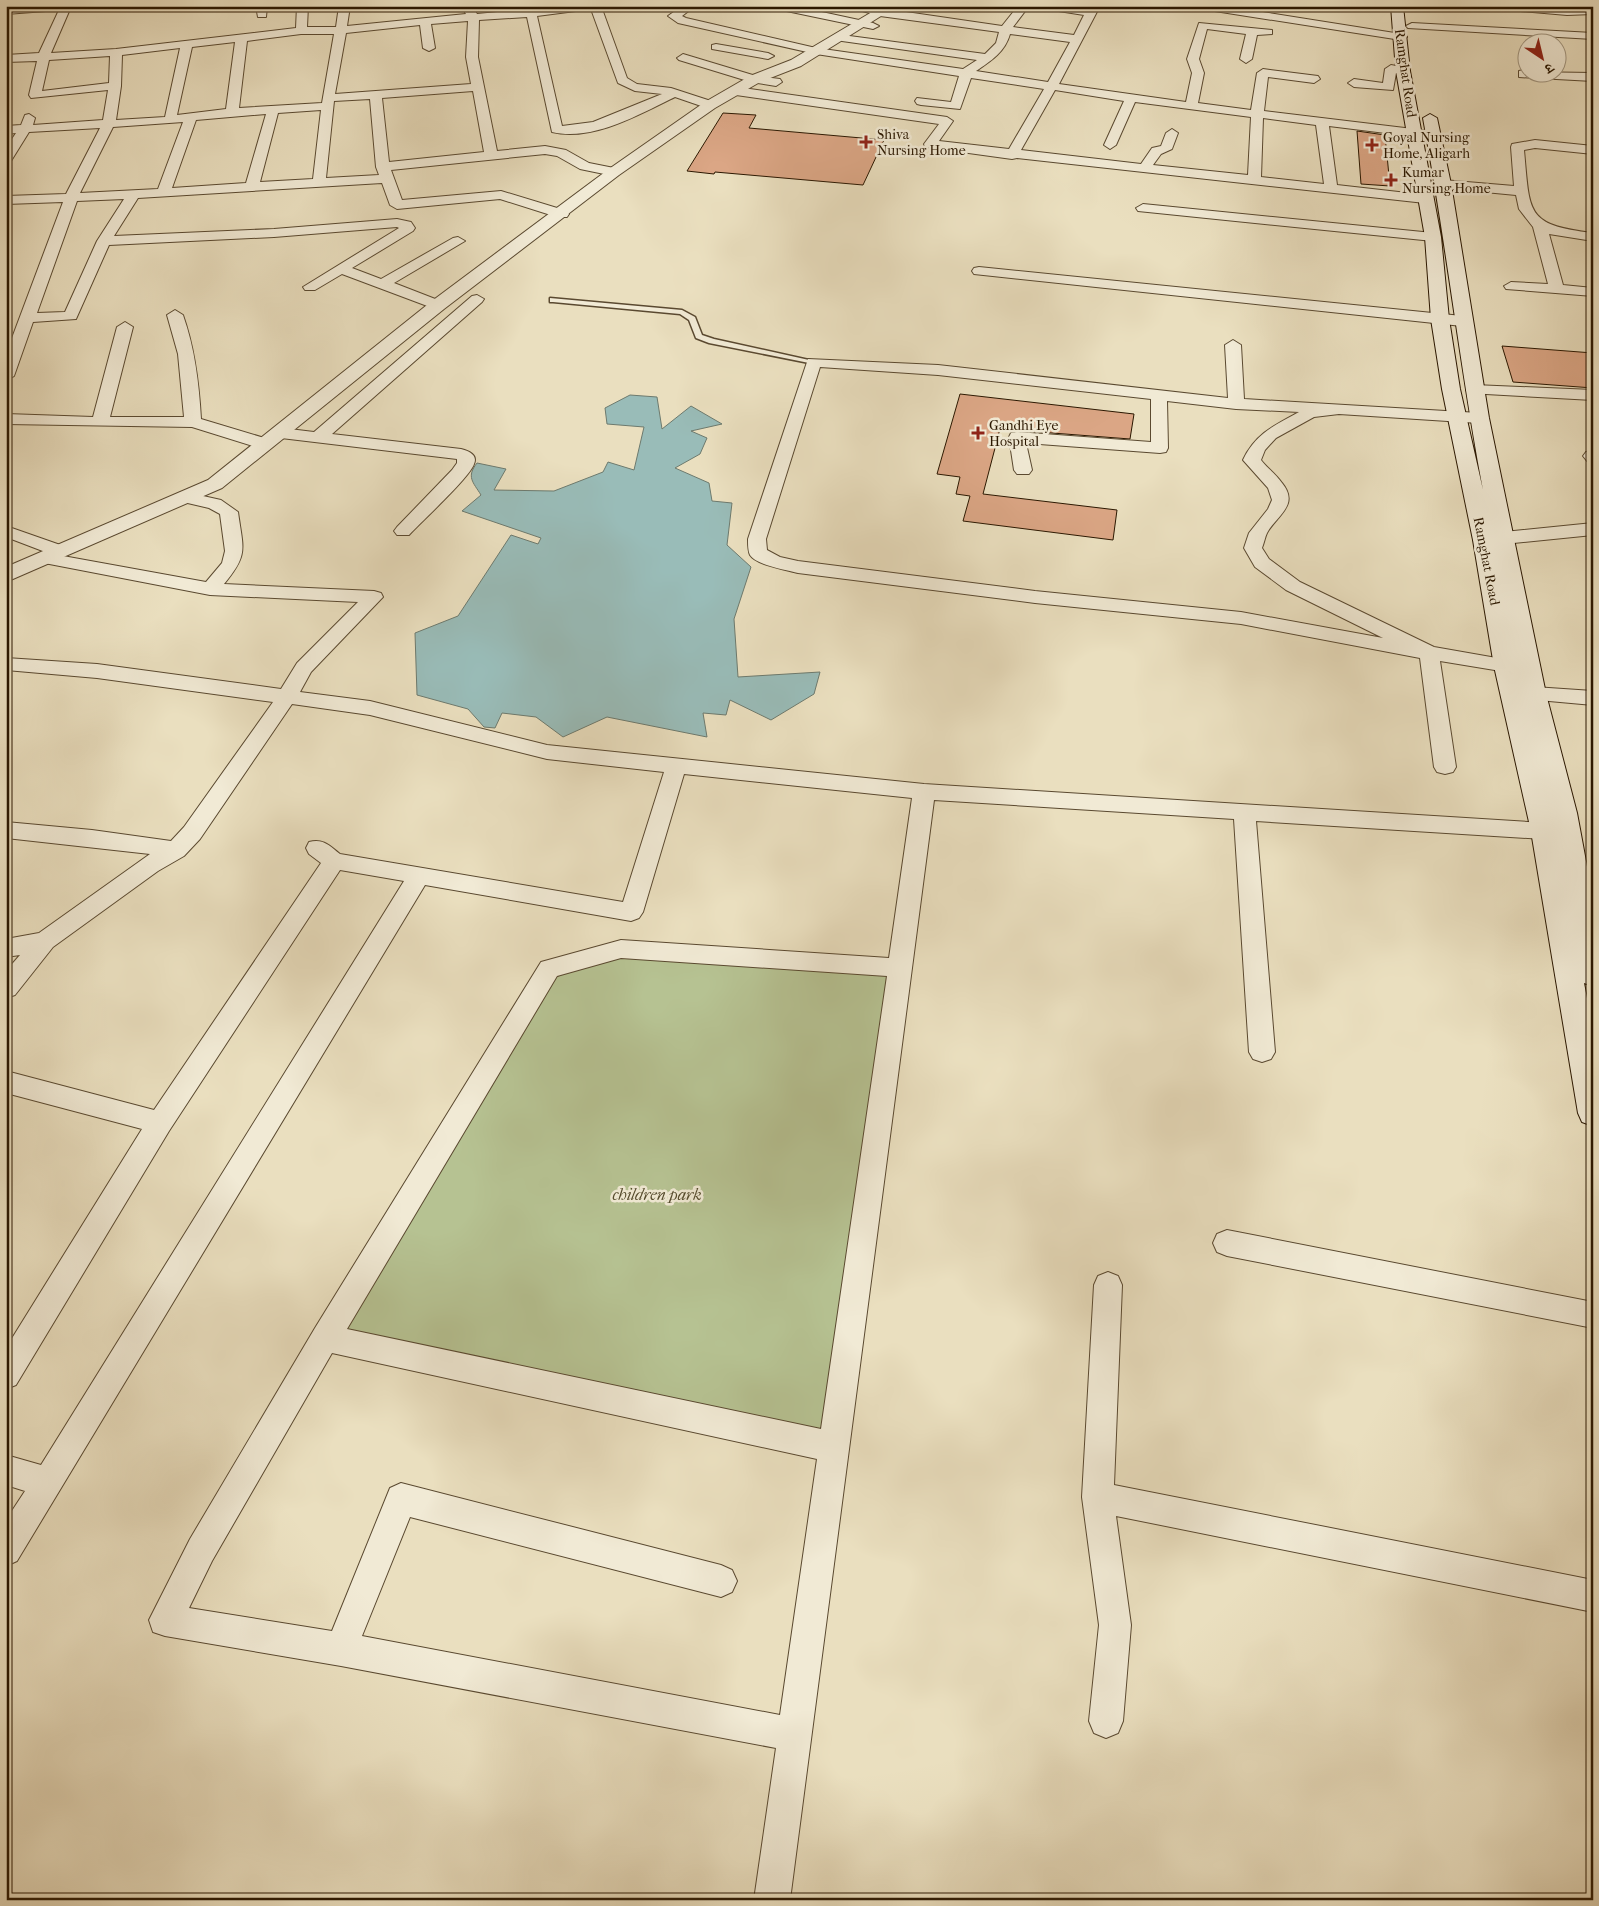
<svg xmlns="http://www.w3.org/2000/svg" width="1599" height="1906" font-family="'IM FELL French Canon','Noto Serif Devanagari',serif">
<rect width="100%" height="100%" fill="#eadfbf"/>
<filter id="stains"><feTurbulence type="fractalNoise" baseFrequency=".004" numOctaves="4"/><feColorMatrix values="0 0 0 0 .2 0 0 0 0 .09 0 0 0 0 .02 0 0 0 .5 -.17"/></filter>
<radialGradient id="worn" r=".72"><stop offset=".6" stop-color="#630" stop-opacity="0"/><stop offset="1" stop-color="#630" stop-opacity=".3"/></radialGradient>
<path fill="#b6c292" stroke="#706c49" d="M621,949L900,968L834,1447L325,1338L540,984Z"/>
<path fill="#99bcb8" stroke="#6d7a6e" d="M630,395L657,397L662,429L691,406L722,424L691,431L707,438L700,454L675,468L709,483L712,501L732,503L727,545L751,567L734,619L738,677L820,672L814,694L771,720L730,700L726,715L703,713L707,737L607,717L563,737L536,717L502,713L495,728L484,727L468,709L417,695L415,633L458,616L511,535L538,544L541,538L462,511L481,495C473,482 466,477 477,463L506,469L494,490L554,491L603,472L608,462L634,470L644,427L607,424L605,408Z"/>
<g fill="#dba685" stroke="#2a1700">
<path d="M723,113L756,115L749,128L884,140L863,185L715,172L714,174L687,171Z"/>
<path d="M1357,131L1385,135L1390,186L1361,184Z"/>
<path d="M1502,346L1593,353V388L1513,382Z"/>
<path d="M960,394L1134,414L1130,439L1000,429L983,494L1117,510L1113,540L963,521L970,496L956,494L960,477L937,474Z"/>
</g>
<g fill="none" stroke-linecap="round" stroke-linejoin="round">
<defs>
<path id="service" d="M550,298L682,310L695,317L702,335L714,339L818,362L814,364L709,343L696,338L689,320L680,314L553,302H550Z"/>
<g id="minor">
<path d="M25,6H76L70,9L51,53L116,49L296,28L297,6H308L307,27H336L339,6H350L347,26L466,14L461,6H472L477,14L561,6H601L627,78L637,84L671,88L714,102L716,105L710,109L675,97C640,114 592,142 552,132L527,17L479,20L478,57L497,151L545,146L566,150L589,163L619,169L621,172L614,176L580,169L557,156L545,154L391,170L402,200L501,191L567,211L569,214L567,217H557L500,199L397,209L390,205L382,183L138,198L114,236L274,229L397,219L411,222L415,228L413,231L352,268L381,279L453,238L458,237L465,241L394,283L443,302L446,305L438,310L342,274L315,290H305L303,287L399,228L397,227L274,237L109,245L76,319L33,322L14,376L6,381V354L63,202L6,204V196L66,194L100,128L29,132L11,161L6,162V148L16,133L6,134V126L21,125L25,115L29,114L35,118L33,125L103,120L108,90L31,98L29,95L37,61L6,62V55L39,53L59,10L6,14V8ZM591,9L618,83L635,91L662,94L593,122L562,126L537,16ZM468,21L466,57L471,84L335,94L346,33L420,25L423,48L429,51L435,48L431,24ZM301,34H334L322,103L239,108L247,41ZM235,42L226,109L177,115L192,47ZM180,48L165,117L116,120L121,86L122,55ZM110,56L109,83L42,91L49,60ZM473,91L484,152L389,162L382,98ZM370,99L376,167L379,175L326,178L334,101ZM321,110L313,179L260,182L278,113ZM266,114L246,183L172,188L196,120ZM183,122L158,189L80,193L113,127ZM124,199L97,241L65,312L37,313L77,201Z"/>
<path d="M256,6H267L266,17H258Z"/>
<path d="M682,6H695L682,16L686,18L816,48L963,69L977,60L842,41L836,38L842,35L985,54L996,43L999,32L880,16L845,6H865L1002,26L1018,6H1029L1013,27L1074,35L1084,15L1046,9L1041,6H1069L1088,9L1089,6H1100L1059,84L1186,102L1192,73L1187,59L1199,23L1272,30V34L1257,35L1252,59L1246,63L1240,59L1246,34L1207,29L1199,59L1204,73L1198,103L1251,110L1257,73L1263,69L1318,76L1320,79L1314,83L1268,77L1264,111L1438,132L1440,135L1438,138L1434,139L1329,126L1337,185L1425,195L1432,199L1425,203L1017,158L1012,159L925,147L924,144L939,124L736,95L730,91L736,87L947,117L953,121L939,141L1009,149L1044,89L971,78L960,109L921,105L917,104L915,101L917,98L951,102L959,76L816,54L678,23L668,16ZM1010,34L1070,42L1048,82L976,71C991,61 1005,52 1010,34ZM1055,90L1124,101L1104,145L1110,149L1116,145L1135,102L1251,117L1248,175L1153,165L1161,154L1172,149L1178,133L1172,129L1166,133L1161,146L1152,148L1141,164L1021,150ZM1263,118L1316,125L1324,184L1261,177Z"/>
<path d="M772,6H794L873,23L879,26L873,29L777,9Z"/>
<path d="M1197,6H1225L1401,34L1407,37L1401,40L1202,9Z"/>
<path d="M1492,6L1593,8V14L1567,15L1497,9Z"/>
<path d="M1412,23L1593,33V39L1408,28L1406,26Z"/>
<path d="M716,44L768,53L774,56L768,59L712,49V45Z"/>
<path d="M683,54L756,76L780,79L782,82L776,86L751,82L679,60L677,58Z"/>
<path d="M1391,65L1407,68L1409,71L1403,75L1396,73L1393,90L1354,87L1348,83L1354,79L1383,83L1385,69Z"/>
<path d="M1523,70L1526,72L1593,73V81L1519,77V71Z"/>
<path d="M1535,140L1593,146V154L1535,148L1524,150C1530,213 1525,225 1593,233V241L1549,234L1563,285L1593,288V296L1506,289L1504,286L1511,282L1548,284L1533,227L1519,209L1516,195L1443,188L1436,184L1443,180L1514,186L1511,147L1512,144Z"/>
<path d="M1143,204L1433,233L1440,237L1433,241L1138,211L1136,208Z"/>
<path d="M979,267L1462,316L1470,321L1462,326L974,274L972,271L974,268Z"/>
<path d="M477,295L484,299L482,302L332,434L461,449C469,451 478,455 474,464C470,477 421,522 409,535H397L394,531L397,527L452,470L457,463V459L281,438L275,437L273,433L275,429L281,428L314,432L472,296Z"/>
<path d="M175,310L183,315C195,349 199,383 201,419L271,440L273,444L271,448H259L192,427L6,424V414L93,417L117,327L125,322L133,327L110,417H184L178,354L167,315Z"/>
<path d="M1233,340L1241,345L1244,399L1479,413L1485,414L1487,418L1485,422L1479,423L1339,414L1314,417L1276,438L1265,450L1261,460C1267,468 1276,474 1282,483C1300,505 1277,515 1267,533C1265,537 1264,543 1262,548L1269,559L1300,582L1434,647L1525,663L1532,664L1535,669L1532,674L1525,675L1440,661L1456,767L1453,772L1445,774L1437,772L1434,767L1420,658L1241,624L1035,603L798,573C787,570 756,565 750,555C748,551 748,544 748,539L808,359L938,365L1228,398L1225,345ZM820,367L938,375L1151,399V442L1017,432L1011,433L1009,437L1014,470L1017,474H1029L1032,470L1026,443L1160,453L1166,452L1168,448L1167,401L1236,409L1299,412C1275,425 1255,434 1243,460L1268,488L1272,500L1268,509L1249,533L1244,548L1255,567L1286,590L1383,638L1241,612L1035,591L798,561L780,557L767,550L766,539Z"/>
<path d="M1474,385L1593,390V400L1468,393L1466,390Z"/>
<path d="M1592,451H1593V462L1587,461L1583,456L1586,452Z"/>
<path d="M185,492L221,500L238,512C243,549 249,554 224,584L374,591L381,593L383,597L311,672L300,692L370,701L547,745L924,784L1544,823L1552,825L1555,831L1552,837L1544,839L1256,821L1275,1052L1271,1059L1262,1062L1253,1059L1249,1052L1234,819L934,800L790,1900H754L776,1748L341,1666L165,1636L153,1632L149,1620L190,1539L315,1328L541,962L621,940L889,958L912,798L684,774L643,912L639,918L631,921L425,885L17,1561L6,1566V1520L25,1491L6,1485V1455L41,1465L404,881L340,870L169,1131L16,1385L6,1389V1348L142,1129L6,1093V1071L154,1110L321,863L309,854L306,848L309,842C323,838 330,846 340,854L623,902L664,772L547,759L370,715L292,704L200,839L184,856L158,871L53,947L15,995L6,998V971L20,955L6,957V939L39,933L150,854L6,838V822L92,830L171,841L184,827L273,702L97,678L6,670V658L97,664L281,689L297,663L358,602L210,595L39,562L37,558L39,554L48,553L6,537V526L66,547L69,551L63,556L206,582L222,563L225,551L220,514L209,508L179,501L176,497L179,493ZM621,958L887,976L821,1429L347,1329L557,976ZM332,1353L817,1459L780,1715L362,1636L410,1517L721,1597L732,1592L737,1581L732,1570L721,1565L401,1483L390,1488L332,1631L189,1608L212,1561Z"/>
<path d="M1534,687L1593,691V705L1527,699L1524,694L1527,689Z"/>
<path d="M1227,1230L1593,1302V1328L1227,1256L1217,1252L1213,1243L1217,1234Z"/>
<path d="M1108,1272L1118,1276L1122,1285L1114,1485L1593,1580V1612L1116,1516L1131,1625L1123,1721L1118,1733L1106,1738L1094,1733L1089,1721L1099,1625L1082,1497L1094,1285L1098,1276Z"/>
</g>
<g id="tertiary">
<path d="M882,6H897L801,66L760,82L715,108L619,175L444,309L222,488L6,582V567L208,480L432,301L609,169L705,102L750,76L791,60Z"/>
<path d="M1593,523V535L1484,546L1477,544L1473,540L1477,536L1484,534Z"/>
</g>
<path id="secondary" d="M1391,6H1403L1410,71L1441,237L1449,319L1460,389L1483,490C1460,367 1446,242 1423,118L1430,114L1437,118L1451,184L1489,418L1546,694L1577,813L1593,899V986L1584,983L1593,1029V1126L1582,1122L1578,1113L1531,831L1494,666L1473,540L1442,389L1431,319L1425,237L1396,71Z"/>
</defs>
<use href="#service" stroke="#5a4930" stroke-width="3"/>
<use href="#minor" stroke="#5a4930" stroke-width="2"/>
<use href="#tertiary" stroke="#5a4930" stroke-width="2"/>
<use href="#secondary" stroke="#2a1700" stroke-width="2"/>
<use href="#service" fill="#f1ead5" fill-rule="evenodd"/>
<use href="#minor" fill="#f1ead5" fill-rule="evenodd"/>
<use href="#tertiary" fill="#f1ead5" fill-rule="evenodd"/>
<use href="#secondary" fill="#f1ead5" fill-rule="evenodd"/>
</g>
<g fill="#8f2418" stroke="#f1ead5" stroke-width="2">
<path d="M863.5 134.5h5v5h5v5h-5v5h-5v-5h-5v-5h5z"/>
<path d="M1369.5 137.5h5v5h5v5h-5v5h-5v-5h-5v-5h5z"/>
<path d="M1388.5 172.5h5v5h5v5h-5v5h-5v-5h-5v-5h5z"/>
<path d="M975.5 425.5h5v5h5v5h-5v5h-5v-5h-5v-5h5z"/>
</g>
<g text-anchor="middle" stroke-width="5" stroke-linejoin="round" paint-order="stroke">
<g font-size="14" fill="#2a1700" stroke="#f1ead5">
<text transform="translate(1406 73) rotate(82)" y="5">Ramghat Road</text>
<text transform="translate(1487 561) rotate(79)" y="5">Ramghat Road</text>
</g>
<g font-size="14" fill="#2a1700" stroke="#f1ead5" text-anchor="start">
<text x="877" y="139">Shiva<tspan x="877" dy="16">Nursing Home</tspan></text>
<text x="1383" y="142">Goyal Nursing<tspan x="1383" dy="16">Home, Aligarh</tspan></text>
<text x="1402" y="177">Kumar<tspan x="1402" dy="16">Nursing Home</tspan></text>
<text x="989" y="430">Gandhi Eye<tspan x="989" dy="16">Hospital</tspan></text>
</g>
<g font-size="16" font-style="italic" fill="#544a2c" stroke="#f1ead5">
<text x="657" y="1200">children park</text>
</g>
</g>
<rect width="1599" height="1906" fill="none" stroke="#eadfbf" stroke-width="25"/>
<rect x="8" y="8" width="1584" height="1891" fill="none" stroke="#2a1700" stroke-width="2.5"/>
<rect x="12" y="12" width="1574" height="1881" fill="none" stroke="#2a1700"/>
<g transform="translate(1542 58) rotate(145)"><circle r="24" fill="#f1ead5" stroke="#a19680"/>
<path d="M0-4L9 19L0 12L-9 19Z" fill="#8f2418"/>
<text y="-8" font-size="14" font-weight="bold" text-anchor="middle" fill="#2a1700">उ</text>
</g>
<rect width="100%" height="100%" filter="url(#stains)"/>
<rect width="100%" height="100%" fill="url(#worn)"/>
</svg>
